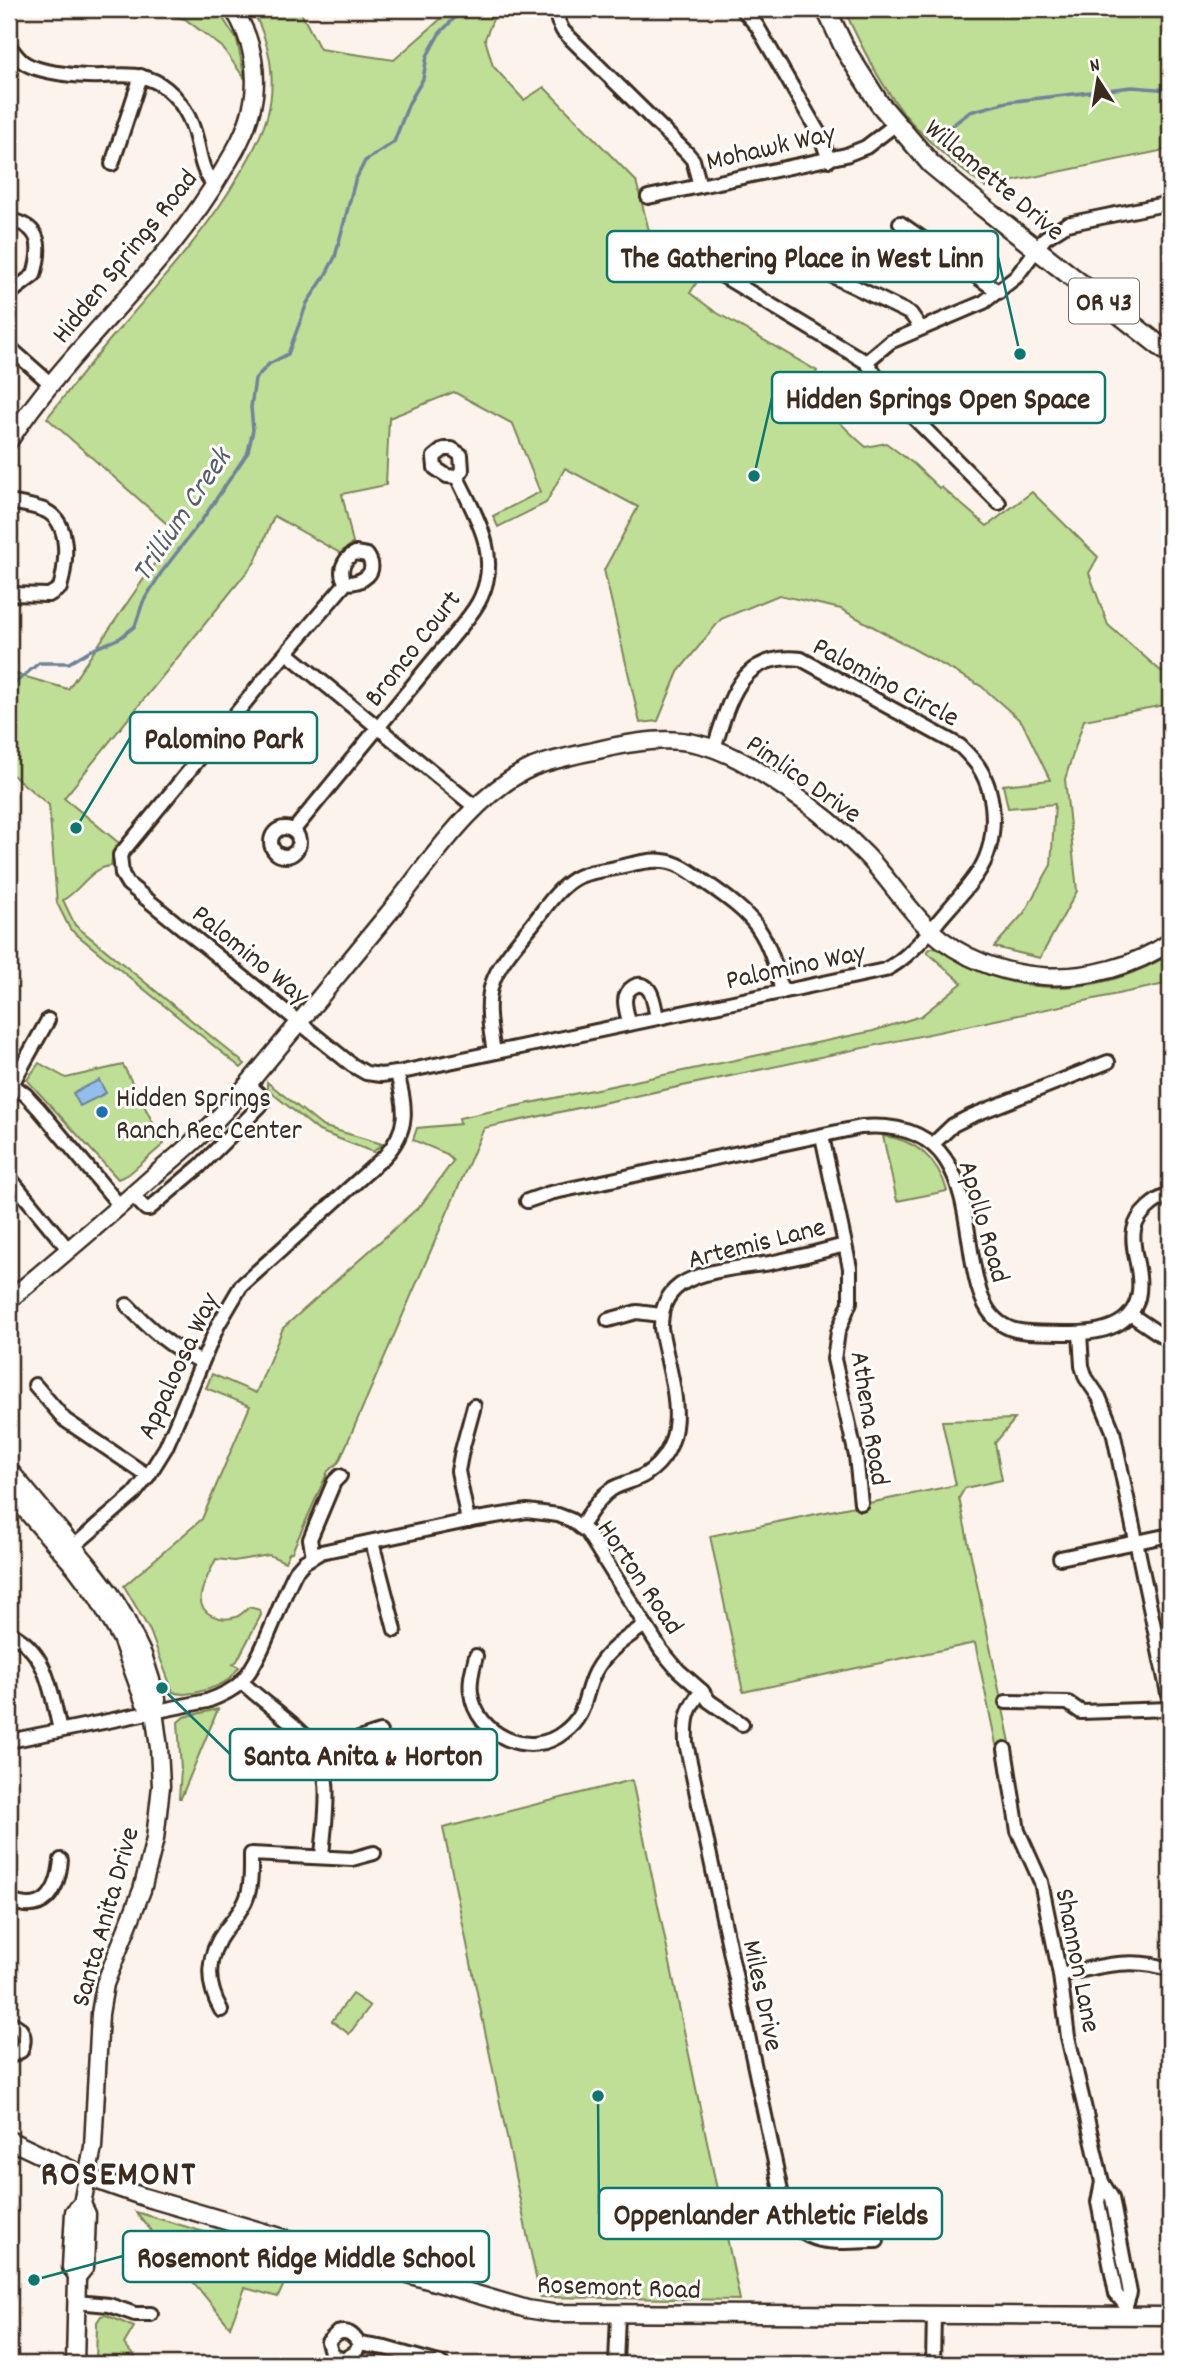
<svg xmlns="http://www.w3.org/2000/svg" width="1179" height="2373" font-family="Dekko,sans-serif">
<rect width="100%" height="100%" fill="#fcf4ec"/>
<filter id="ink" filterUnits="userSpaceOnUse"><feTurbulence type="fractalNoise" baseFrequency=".0143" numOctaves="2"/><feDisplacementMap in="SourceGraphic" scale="14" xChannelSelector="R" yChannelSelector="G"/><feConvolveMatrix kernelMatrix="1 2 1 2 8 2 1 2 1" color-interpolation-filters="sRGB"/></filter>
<g filter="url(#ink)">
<g fill="#bfde96" stroke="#7d845a" stroke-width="2">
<path d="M143,9H217L237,40L245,79L222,47L185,19Z"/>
<path d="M252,9H299L320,49L394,60L452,9H497L485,39L493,66L524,100L544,87L636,181L656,257L692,249L693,256L685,270L697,282L690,293L714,311L817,371L812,382C824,408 844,428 866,447L886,443L914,464L939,488L941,487L987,526L1032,492L1098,557L1089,573L1108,625L1170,679V704L1084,720L1065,779L1077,891L1040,958L994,947L1024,913L1051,865L1055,804L1008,808L1003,785L1050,780L1022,722L981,686L841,609L779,595L721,619L678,672L658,721L640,723L604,570L638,507L565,468L546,503L498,527L493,516L540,492L513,424L454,392L389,418L386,485L342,494L353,543L340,553L274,516L255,562L64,798L119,843L113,853L111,866C91,867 80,891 63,900L75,925L245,1064L241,1068L70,929L57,903L49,805L9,772V672L68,689L176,532L47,418C71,388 95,356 121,327C163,278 207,231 239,175C250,157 261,138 267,117C277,80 270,43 252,9Z"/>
<path d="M844,9H1170V149L985,187C909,132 882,93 844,9Z"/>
<path d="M931,948C943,947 966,966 979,971C1041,998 1110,990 1167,956L1170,959V983L484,1128L339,1462L328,1471L292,1552L289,1553L285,1562L269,1555L234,1561L216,1559C211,1570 203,1583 201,1595C198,1615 221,1622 236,1617C241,1615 245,1611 249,1607L260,1610L261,1615L237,1661L233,1664L239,1667C236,1671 232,1677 228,1680C217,1688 185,1698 173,1692L150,1631L124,1586L202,1519L250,1406L206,1388L212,1374L256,1393L283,1328L421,1205L453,1161L447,1154L413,1140L417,1128L460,1124L459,1118L873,1031L921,1016L962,983L927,952Z"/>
<path d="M39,1063L66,1078L123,1065L164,1144L129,1174L118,1179L27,1080Z"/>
<path d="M267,1082L322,1126L382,1144L373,1152L319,1131L267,1089Z"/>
<path d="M883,1136C915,1139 939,1160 947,1191L897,1201Z"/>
<path d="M1015,1419L995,1443L1002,1480L965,1488L959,1498L1011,1747L997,1749L975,1643L743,1692L710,1536L956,1485L942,1421Z"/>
<path d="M218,1709L181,1798H179L181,1770L178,1722L184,1717Z"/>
<path d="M632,1780L740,2300L540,2297L443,1828Z"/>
<path d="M352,1994L370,2006L349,2034L332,2021Z"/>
<path d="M136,2212L235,2241L297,2256L278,2297L245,2288L230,2327Z"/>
<path d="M106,2315L134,2327L124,2344L140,2364H96L97,2322L101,2316Z"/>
</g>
<path fill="#92beec" stroke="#6f839a" stroke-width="2" d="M99,1080L106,1093L80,1106L73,1093Z"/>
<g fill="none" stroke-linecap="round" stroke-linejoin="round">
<g stroke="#6f839a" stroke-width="3.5">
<path d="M946,130L970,112L1007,102L1132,87L1170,90"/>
<path d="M9,688L39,663H69L89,651L120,638L135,626L143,602L161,573L202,520L248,452L253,430L251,407L255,379L269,364L288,354L307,303L325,276L335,257L355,181L365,161L394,142L409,103L423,79L427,56L439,34L463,9"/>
</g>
<defs>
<g id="street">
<path d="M560,9L558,21L563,31L687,153L693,160L700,186"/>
<path d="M742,9L757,26L821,137L829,160"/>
<path d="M9,46C13,51 18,58 23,62C38,73 83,77 102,76C123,75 142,73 160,84C180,97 192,119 197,142C201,159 202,172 215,186"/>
<path d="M112,164L141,76"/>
<path d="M648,197L846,155L866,147L896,124"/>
<path d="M9,220C42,226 42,247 34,275L9,294"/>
<path d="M900,223L999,292"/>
<path d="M785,250L818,269L911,314L920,327"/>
<path d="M713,270L866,362L893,397L999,503"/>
<path d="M9,347L52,385"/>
<path d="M866,362L890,342L984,302L1016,277L1045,238L1067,224L1170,203"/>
<path d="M444,449H452L461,455L462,470L457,477L447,476L435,468L434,457Z"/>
<path d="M9,502C20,504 36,506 46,511C72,524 66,566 60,588L49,595L9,594"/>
<path d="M346,583C338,572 343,559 355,553L367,555C380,573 362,583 346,583L275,666L120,855L122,874L128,884L352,1065L366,1073L381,1075L397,1073L885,970C907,959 924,938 940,919C952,905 966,890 977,874C998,844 998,796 978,766C973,759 966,752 960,746L801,659C739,652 730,700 714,748"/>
<path d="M287,653L475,807"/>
<circle cx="285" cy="842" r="14"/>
<path d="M293,831L459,629C467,619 476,609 481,597C501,554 475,515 457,477"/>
<path d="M629,1024C628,1016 625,1008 625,1001C625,989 640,978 649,990C654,997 655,1009 657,1018"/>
<path d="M494,1052C482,986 489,977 531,926C544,910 556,890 574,879C585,872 602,871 615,868C630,865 647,859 663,861C679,862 692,873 705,882C757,918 767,930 782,992"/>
<path d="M9,1082L26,1095L39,1109L120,1206"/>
<path d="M12,1084L48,1020"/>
<path d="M822,1136L850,1268V1302L838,1332L834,1359L856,1456L861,1503"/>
<path d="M933,1144L953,1125L971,1116L1108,1062"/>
<path d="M9,1177L68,1249"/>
<path d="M132,1195L146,1209H149L200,1166L263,1103V1098L247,1083"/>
<path d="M527,1201L550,1193L861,1127C1015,1115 934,1309 1015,1330C1031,1334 1051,1332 1068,1333C1105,1334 1144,1324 1139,1277C1138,1262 1131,1245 1134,1230C1137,1214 1155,1199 1170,1195"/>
<path d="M127,1305C150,1329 171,1348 202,1362"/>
<path d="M1130,1314L1170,1341"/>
<path d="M608,1320L637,1312L661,1315"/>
<path d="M1080,1333L1082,1366L1086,1378L1099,1397L1113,1431L1170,1703"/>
<path d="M35,1385L65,1420L148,1476"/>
<path d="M468,1521L458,1471L462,1450L474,1406"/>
<path d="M580,1527C590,1514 598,1498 612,1489C622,1483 636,1481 646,1474C697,1440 669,1376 661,1328C661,1310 665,1296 680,1285C701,1270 744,1267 770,1263C795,1258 820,1252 845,1245"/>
<path d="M372,1542L395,1630"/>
<path d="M74,1546L134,1494L148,1476L166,1447L218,1325L241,1286L384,1157C410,1129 406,1108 397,1073"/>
<path d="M313,1556L310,1539L334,1482L340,1476"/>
<path d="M1060,1558L1170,1535"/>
<path d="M9,1633C48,1651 51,1693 60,1730"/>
<path d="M476,1656C473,1668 469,1680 471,1693C476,1735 530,1760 564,1732C588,1714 583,1695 595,1672C606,1651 626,1638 645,1625"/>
<path d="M242,1682C262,1702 293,1721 311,1742C336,1772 324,1822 322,1857"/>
<path d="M702,1691C687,1708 685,1720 686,1743L784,2205C799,2251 838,2241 877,2241"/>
<path d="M1006,1702L1068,1703L1081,1712L1170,1709"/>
<path d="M9,1741L207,1701C218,1697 231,1692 240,1683C262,1662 280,1600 296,1571L304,1562L321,1552L477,1519L527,1511L558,1515L571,1520L587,1532L661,1650L678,1670L702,1691L709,1701L742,1724"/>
<path d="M1005,1749L1018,1831L1041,1882L1060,1975L1068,2037L1102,2182L1112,2198L1130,2293L1126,2306L1127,2316"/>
<path d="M318,1752L380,1732"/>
<path d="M9,1900C44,1916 58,1892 61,1860"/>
<path d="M1060,1975C1096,1967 1134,1956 1170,1970"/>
<path d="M221,2010C205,1982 207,1954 226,1929C233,1920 240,1912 245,1902C252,1887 251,1870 251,1854L352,1859L374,1853"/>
<path d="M9,2022C23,2027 27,2037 21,2051L9,2057"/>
<path d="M1102,2182L1098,2202L1116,2294L1126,2306"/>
<path d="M76,2302L109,2305L135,2314H151"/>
<path d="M359,2344L356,2352L343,2360L332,2355L328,2342L337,2333C348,2330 353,2334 359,2344L385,2348L442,2364"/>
<path d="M616,2364L618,2314"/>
<path d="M933,2364L934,2314"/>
</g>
<g id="secondary">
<path d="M9,441C72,344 166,270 224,169C235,151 246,132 251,111C260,77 253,38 233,9"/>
<path d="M9,1300C58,1259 108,1217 156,1174C182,1152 209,1129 232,1103C285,1041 336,977 388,914C429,864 473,793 533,767C554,759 576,755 598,750C683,730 714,740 786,789C815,808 842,830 866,855C888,878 906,907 929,929C994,989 1098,991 1170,942"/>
<path d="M9,1470L87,1563L110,1593L124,1616L143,1655L157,1699L154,1711L159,1748L161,1786L155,1839L142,1890L105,1984L100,2014L93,2147L82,2204L74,2212L71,2267L77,2277L75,2364"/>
<path d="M9,1491L75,1567L98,1598L121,1638L144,1701L154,1711"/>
<path d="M9,2140L87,2177L144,2197L527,2309L552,2313L1170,2316"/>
<path d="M77,2277L85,2267L87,2214L82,2204"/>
</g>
<path id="primary" d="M826,9L846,51L879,103L931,164L983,207L1170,354"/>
</defs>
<use href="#street" stroke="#3b2a1e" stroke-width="18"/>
<use href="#secondary" stroke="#3b2a1e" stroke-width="21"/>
<use href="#primary" stroke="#3b2a1e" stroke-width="23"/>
<use href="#street" stroke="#fff" stroke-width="12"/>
<use href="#secondary" stroke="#fff" stroke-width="16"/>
<use href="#primary" stroke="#fff" stroke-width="18"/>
</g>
</g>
<circle fill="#1f6fb2" stroke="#fff" stroke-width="2.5" cx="102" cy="1112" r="7"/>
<g text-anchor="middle" stroke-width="6" stroke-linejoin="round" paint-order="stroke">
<rect fill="#fff" stroke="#766a62" stroke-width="2" x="1069" y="278.5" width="70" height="45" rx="5"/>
<g font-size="26" font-weight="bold" fill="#3b2a1e">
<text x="1104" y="310">OR 43</text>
</g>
<g font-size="28" fill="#3b2a1e" stroke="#fff">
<text transform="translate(770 145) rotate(-13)" y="10">Mohawk Way</text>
<text transform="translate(996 178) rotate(40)" y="10">Willamette Drive</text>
<text transform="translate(123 255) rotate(-51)" y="10">Hidden Springs Road</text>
<text transform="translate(411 647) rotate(-52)" y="10">Bronco Court</text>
<text transform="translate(887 680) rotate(28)" y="10">Palomino Circle</text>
<text transform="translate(805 777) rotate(35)" y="10">Pimlico Drive</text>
<text transform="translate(252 953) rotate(39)" y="10">Palomino Way</text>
<text transform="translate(795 964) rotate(-12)" y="10">Palomino Way</text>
<text transform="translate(986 1221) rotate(74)" y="10">Apollo Road</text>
<text transform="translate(756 1241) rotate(-14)" y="10">Artemis Lane</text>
<text transform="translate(176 1365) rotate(-65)" y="10">Appaloosa Way</text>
<text transform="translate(872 1418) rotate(81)" y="10">Athena Road</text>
<text transform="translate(642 1576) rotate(56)" y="10">Horton Road</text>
<text transform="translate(103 1916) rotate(-74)" y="10">Santa Anita Drive</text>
<text transform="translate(1080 1960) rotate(79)" y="10">Shannon Lane</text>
<text transform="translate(765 1995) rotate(78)" y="10">Miles Drive</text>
<text transform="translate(619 2285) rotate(2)" y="10">Rosemont Road</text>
</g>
<g font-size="28" fill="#3b2a1e" stroke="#fff" text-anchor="start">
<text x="116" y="1106">Hidden Springs<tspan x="116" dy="32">Ranch Rec Center</tspan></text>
</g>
<g font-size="30" font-style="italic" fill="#595e66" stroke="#fff">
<text transform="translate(180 514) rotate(-56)" y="10">Trillium Creek</text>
</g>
<g font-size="35" font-weight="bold" letter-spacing="2" fill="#3b2a1e" stroke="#fff">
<text x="119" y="2184">ROSEMONT</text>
</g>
</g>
<path fill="none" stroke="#0f766e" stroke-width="2.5" d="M1020 354L998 257M754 476L772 398M76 828L130 738M162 1688L230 1754M598 2096L599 2214M34 2280L123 2256"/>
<g fill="#0f766e" stroke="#fff" stroke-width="2.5">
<circle cx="1020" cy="354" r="7"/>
<circle cx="754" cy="476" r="7"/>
<circle cx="76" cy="828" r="7"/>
<circle cx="162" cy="1688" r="7"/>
<circle cx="598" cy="2096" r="7"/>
<circle cx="34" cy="2280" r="7"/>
</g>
<g fill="#fff" stroke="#0f766e" stroke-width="2.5">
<rect x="607" y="231" width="391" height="51" rx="7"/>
<rect x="772" y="372" width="333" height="51" rx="7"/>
<rect x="130" y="712" width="187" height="51" rx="7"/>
<rect x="230" y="1729" width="267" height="51" rx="7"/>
<rect x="599" y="2188" width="343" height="51" rx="7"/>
<rect x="123" y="2231" width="366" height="51" rx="7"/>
</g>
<g font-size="30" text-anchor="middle" font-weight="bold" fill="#3b2a1e">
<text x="802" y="267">The Gathering Place in West Linn</text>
<text x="938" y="408">Hidden Springs Open Space</text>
<text x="224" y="748">Palomino Park</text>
<text x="363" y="1765">Santa Anita &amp; Horton</text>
<text x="771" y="2224">Oppenlander Athletic Fields</text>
<text x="306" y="2267">Rosemont Ridge Middle School</text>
</g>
<rect width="1179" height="2373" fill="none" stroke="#fff" stroke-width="35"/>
<rect x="18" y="18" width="1144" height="2338" fill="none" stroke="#3b2a1e" stroke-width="2.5" filter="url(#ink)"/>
<g transform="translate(1098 80) rotate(348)" stroke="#ffffff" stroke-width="5" paint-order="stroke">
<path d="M0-5L12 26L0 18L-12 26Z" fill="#3b2a1e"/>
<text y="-10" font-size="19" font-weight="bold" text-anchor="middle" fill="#3b2a1e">N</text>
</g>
</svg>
